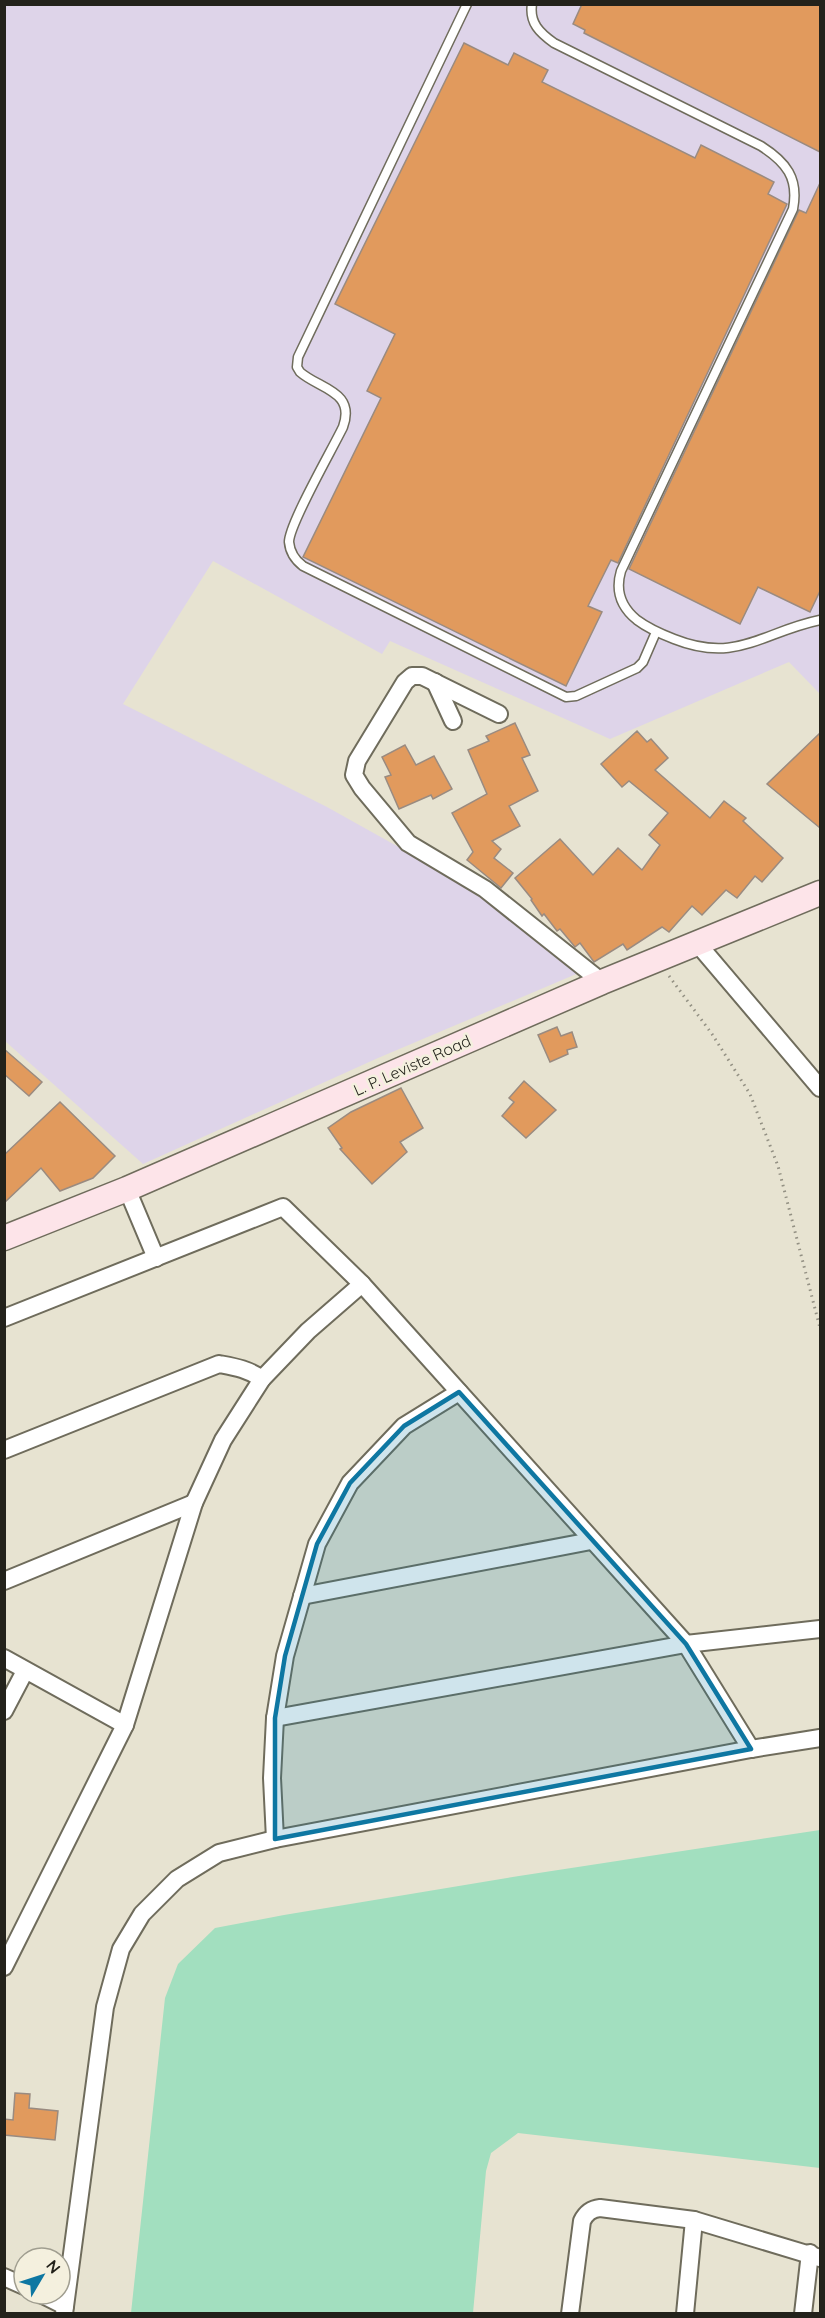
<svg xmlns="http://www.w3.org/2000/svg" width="825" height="2318" font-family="Quicksand,sans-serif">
<rect width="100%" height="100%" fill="#e7e3d1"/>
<path fill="#ded4e9" d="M5,5H820V694L789,662L610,739L390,641L382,654L213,561L123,704L327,807L481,893L581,972L378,1058L143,1164L5,1041Z"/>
<path fill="#a2dfbf" d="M820,1830V2168L518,2133L491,2153L486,2171L473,2313H131L165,1998L178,1964L215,1928L284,1915L519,1876Z"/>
<g fill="#e19a5d" stroke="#9a8b80" stroke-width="1.5">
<path d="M582,4H820V152L584,33L585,30L573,24Z"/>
<path d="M464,43L508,65L514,53L548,70L542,82L695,158L701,145L774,182L768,194L787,204L618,563L611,560L588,606L602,612L566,686L303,557L381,398L367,391L395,334L335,304Z"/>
<path d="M820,183V591L810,612L758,587L740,624L629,569L799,210L806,213Z"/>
<path d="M515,723L530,755L522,758L538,791L509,806L520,826L492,841L501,849L494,858L513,873L501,888L467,860L473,852L452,813L487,794L468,750L489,741L486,736Z"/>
<path d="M637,731L647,742L651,739L668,758L655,770L710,818L724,801L746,818L743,821L783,858L762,882L755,876L737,898L726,890L702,915L692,906L669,932L662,927L627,950L623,944L594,962L580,943L575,947L560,929L557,931L544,914L542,916L531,900L532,899L515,878L560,839L593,875L618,848L642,870L660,845L649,835L668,813L629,781L622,787L601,764Z"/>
<path d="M820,733V828L767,784Z"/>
<path d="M405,745L416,765L434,756L452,789L433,799L431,795L399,809L385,777L391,775L382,757Z"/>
<path d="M557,1027L561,1036L572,1032L577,1047L567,1050L568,1054L550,1062L538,1035Z"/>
<path d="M4,1049L42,1082L29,1096L4,1074Z"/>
<path d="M524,1081L556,1110L526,1138L502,1116L514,1102L509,1098Z"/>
<path d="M401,1088L423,1128L400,1142L407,1152L372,1184L340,1149L342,1148L328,1128L351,1112Z"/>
<path d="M60,1102L115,1156L93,1178L60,1191L41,1168L4,1203V1155Z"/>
<path d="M15,2093L30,2094L29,2108L58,2111L55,2140L4,2135V2119L13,2120Z"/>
</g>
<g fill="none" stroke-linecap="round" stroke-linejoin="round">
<defs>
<g id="lane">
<path d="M467,4L298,357L297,367L300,372C319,389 356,391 343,427C333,448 289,524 289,542C290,553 295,560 303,566L566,697L576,696L637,668L643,662L656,632"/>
<path d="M532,4C529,23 540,33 554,43L761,146C786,162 799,178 793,209L621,571C615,591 621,607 637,620C649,629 661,634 674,639C737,664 762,632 820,620"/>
</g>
<g id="street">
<path d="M435,682L453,721"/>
<path d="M499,714L422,676H412L405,682L357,761L354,775L362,788L408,843L485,889L602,982"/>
<path d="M697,943L820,1088"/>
<path d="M127,1189L156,1258"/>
<path d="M4,1318L283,1207L362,1284L686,1644L751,1749"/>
<path d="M4,1450L219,1364C235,1367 248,1369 262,1379"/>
<path d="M4,1581L194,1503"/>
<path d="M302,1596L591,1541"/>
<path d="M4,1658L125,1725"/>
<path d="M4,1711L25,1671"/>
<path d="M275,1718L686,1644L820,1629"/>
<path d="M275,1839L272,1778L275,1718L285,1656L317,1544L350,1483L404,1426L459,1392"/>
<path d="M4,1967L125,1725L194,1503L223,1440L262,1379L308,1331L362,1284"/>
<path d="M4,2277L24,2286"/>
<path d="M41,2294L65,2306"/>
<path d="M64,2314L105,2007L121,1949L142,1914L177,1879L219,1853L275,1839L751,1749L820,1738"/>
<path d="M570,2314L582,2221C586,2213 591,2209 600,2208L694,2220L820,2258"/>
<path d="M685,2314L694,2220"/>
<path d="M803,2314L810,2253"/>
</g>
<path id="secondary" d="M4,1238L127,1189L602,982L820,893"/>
</defs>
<use href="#lane" stroke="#6f6c5c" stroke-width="11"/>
<use href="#street" stroke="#6f6c5c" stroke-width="20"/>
<use href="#secondary" stroke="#6f6c5c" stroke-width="27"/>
<path stroke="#939083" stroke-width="3" stroke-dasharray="1.5 4.5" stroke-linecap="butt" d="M669,976L712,1034L750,1094L778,1166L820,1328"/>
<use href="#lane" stroke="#fff" stroke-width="8"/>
<use href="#street" stroke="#fff" stroke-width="16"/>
<use href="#secondary" stroke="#fde4e9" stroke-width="24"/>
</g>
<path fill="#0e77a2" fill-opacity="0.2" stroke="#0e77a2" stroke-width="4.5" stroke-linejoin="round" d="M459,1392L686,1644L751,1749L275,1839V1718L285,1656L317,1544L350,1483L404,1426Z"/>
<g text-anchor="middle" stroke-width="5" stroke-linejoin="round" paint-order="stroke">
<g font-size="16" fill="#23221b" stroke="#f4f0de">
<text transform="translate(412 1065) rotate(-24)" y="6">L. P. Leviste Road</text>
</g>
</g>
<rect width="825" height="2318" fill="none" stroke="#23221b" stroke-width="12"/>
<g transform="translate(42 2276) rotate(51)"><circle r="28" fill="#f4f0de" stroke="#a09e90" stroke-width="1.5"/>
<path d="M0-4.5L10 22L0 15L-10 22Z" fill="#0e77a2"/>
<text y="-9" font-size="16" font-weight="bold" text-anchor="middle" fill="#23221b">N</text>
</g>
</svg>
